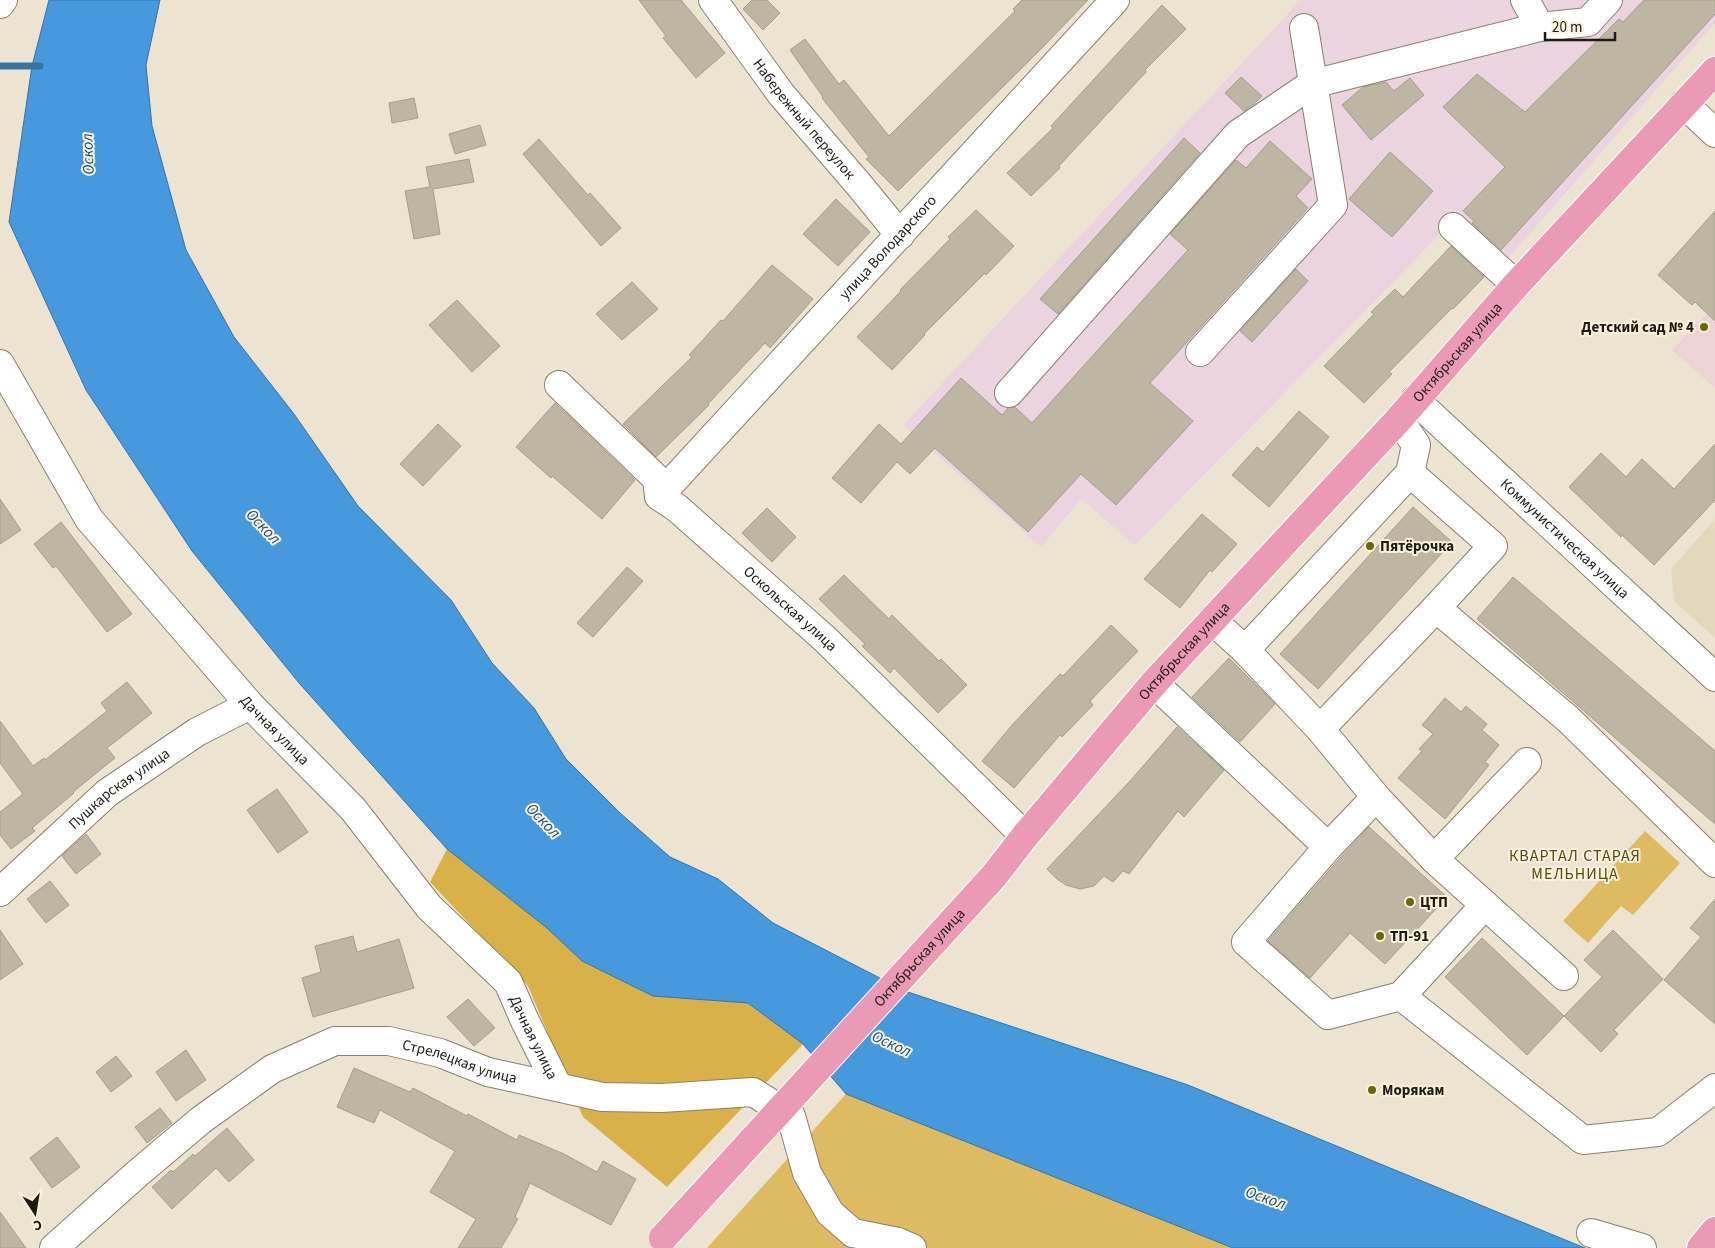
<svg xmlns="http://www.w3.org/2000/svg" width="1715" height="1248" font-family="'Source Sans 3',sans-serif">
<rect width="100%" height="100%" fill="#ece4d0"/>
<path fill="#e3d8bd" d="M1715,519V638L1674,601L1671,569Z"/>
<path fill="#ebd3df" d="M1301,0H1715V23L1503,264L1448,226L1135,545L1081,499L1041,547L903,425Z"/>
<path fill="#eed3d6" d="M1715,305V388L1672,350Z"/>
<g fill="#debb60">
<path d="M1645,831L1680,863L1633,915L1621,906L1588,943L1563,921Z"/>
<path d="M846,1094L1233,1248H707Z"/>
</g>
<path fill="#d8b149" d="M447,849L547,928L582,961L653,996L748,1003L803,1044L667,1187L583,1117L528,986L430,882Z"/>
<path fill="#4599dc" stroke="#3973a0" d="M49,0H160L146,65L152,126L186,250L234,337L294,414L358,506L451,600L492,663L534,708L566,759L619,812L670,857L718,879L773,923L905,991L1188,1085L1585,1248H1233L846,1094L803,1044L748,1003L653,996L582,961L547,928L447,849L299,683L192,551L86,390L9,222L32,66Z"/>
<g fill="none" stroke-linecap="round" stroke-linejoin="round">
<path stroke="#3973a0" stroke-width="7" d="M0,66H40"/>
</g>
<g fill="#beb6a3" stroke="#a59e8b">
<path d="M639,0H681L725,53L696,78L663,38L666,36Z"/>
<path d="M752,0H767L780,13L763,30L743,9Z"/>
<path d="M1022,0H1088L1042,48L898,191L866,159L869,157L822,98L823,97L790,50L805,39L839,84L844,80L889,136L1015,11L1013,9Z"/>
<path d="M1644,0H1715V14L1501,250L1472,223L1474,221L1463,211L1505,167L1443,107L1477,74L1525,112L1619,19L1623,22Z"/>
<path d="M1162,5L1186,29L1145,70L1146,72L1059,166L1060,168L1031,196L1007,173L1053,128L1051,126Z"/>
<path d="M1241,77L1262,96L1254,104L1244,111L1225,93Z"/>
<path d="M1410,78L1424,95L1371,140L1342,105L1363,87L1386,82L1394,91Z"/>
<path d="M414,98L418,118L392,123L389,103Z"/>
<path d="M480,125L486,145L455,154L449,134Z"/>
<path d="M1184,138L1200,153L1058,314L1040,299Z"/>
<path d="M539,139L588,195L590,193L621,228L601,246L523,154Z"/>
<path d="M1270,141L1312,179L1296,196L1308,208L1150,383L1193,421L1116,505L1081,474L1028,532L935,448L910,474L897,462L861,503L832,478L879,424L901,444L961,378L1002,415L1008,408L1015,407L1032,423L1188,250L1170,234L1236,160L1246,168Z"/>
<path d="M1390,152L1433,191L1392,237L1349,199Z"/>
<path d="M469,159L474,182L433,189L440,234L414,239L405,191L430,187L426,167Z"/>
<path d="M836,199L870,232L838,266L803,234Z"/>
<path d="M976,210L1014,246L986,275L985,273L924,334L925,335L892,370L857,337L901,291L900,290L950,239L948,237Z"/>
<path d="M1715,211V321L1695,302L1692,305L1658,275Z"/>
<path d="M1451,246L1484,277L1453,309L1452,308L1389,372L1392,374L1364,403L1324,366L1374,314L1371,312L1395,289L1403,297Z"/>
<path d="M772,265L813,299L770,348L765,343L708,404L709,405L656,457L623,424L692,357L689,355L721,320L723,321Z"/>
<path d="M1296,269L1308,281L1252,342L1240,331Z"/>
<path d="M632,282L658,309L622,340L596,314Z"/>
<path d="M457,300L500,346L472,372L429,325Z"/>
<path d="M555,403L635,480L602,519L552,476L551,478L516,447Z"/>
<path d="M1299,411L1329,437L1269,507L1232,475L1257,447L1263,452Z"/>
<path d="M438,424L461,446L423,486L400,464Z"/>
<path d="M1715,444V500L1654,565L1622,535L1621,537L1569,487L1601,453L1626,477L1642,459L1674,489Z"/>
<path d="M0,499L21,530L0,544Z"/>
<path d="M1413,507L1452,542L1318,689L1280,654Z"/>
<path d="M767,508L796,537L772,562L742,533Z"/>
<path d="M1202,514L1237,544L1212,572L1210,570L1180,608L1144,579Z"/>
<path d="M61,522L132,614L107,632L56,566L53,568L34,544Z"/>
<path d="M627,567L643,581L593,637L577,623Z"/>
<path d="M844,575L889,619L892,615L939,661L941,659L967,685L938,713L894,668L890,673L862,646L865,644L819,599Z"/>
<path d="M1513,577L1715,751V824L1477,619Z"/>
<path d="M1111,625L1138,651L1090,701L1093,705L1062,737L1060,735L1014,788L982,761L1013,724L1060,674L1063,676Z"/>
<path d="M1229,658L1275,704L1240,742L1192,697Z"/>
<path d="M127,682L152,713L107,748L115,758L73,792L74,793L32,828L35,831L11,849L0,835V812L23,794L0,763V721L33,766L44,758L45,760L107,711L101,703Z"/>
<path d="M1445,698L1461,712L1466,706L1487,724L1482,730L1499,745L1485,762L1489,765L1445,819L1398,778L1422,751L1419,749L1433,734L1422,725Z"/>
<path d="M1177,727L1224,770L1184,817L1178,811L1129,874L1123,871L1113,882L1104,876L1094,886L1080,889L1066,885L1057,879L1047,869L1131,780Z"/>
<path d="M277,789L308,832L278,853L247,810Z"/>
<path d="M1369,827L1447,897L1385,964L1350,933L1310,978L1268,941L1340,858Z"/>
<path d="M86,834L101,854L76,874L62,856Z"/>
<path d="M50,881L69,905L46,923L27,899Z"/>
<path d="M1715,899V1024L1664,980L1701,937L1690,928Z"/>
<path d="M0,930L23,964L0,980Z"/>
<path d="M1613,930L1663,979L1614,1030L1618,1034L1601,1052L1564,1016L1602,977L1584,960Z"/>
<path d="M353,936L357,952L399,939L414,988L313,1017L302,978L321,972L315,946Z"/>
<path d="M1482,938L1564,1016L1527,1055L1445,977Z"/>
<path d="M468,999L495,1028L474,1046L447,1017Z"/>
<path d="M186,1050L206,1080L176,1101L156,1072Z"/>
<path d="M116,1056L132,1076L111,1092L96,1072Z"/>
<path d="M354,1068L410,1092L413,1088L467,1116L468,1114L517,1140L519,1135L564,1154L597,1172L603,1161L636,1179L611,1225L530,1183L515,1217L518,1219L501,1248H458L476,1219L430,1192L455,1151L380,1110L374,1123L337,1107Z"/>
<path d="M160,1108L172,1123L147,1143L135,1127Z"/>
<path d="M227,1128L254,1160L229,1182L216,1168L172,1209L152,1187L171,1170L173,1172L193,1154L195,1156Z"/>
<path d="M57,1137L80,1167L52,1188L30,1158Z"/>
<path d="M0,1212L26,1248H0Z"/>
</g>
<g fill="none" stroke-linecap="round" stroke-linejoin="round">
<defs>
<g id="minor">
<path id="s1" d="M713,0L781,94L860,186L900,235"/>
<path d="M1525,0L1540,27"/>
<path d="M0,4L3,0"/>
<path d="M1684,104L1715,133"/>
<path d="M1453,227L1516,285"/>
<path d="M1200,352L1333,205L1304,28"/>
<path id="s2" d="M0,364L89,519L250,705L353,809L429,907L508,982L525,1021L558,1087"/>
<path id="s3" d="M559,385L657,479L659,496L677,508L825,639L1025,836"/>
<path d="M1009,393L1238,134L1312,84L1540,27L1588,22L1608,0"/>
<path id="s4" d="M1415,400L1715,677"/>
<path d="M1399,419L1416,445L1410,473"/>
<path id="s5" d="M659,496L1115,0"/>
<path d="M1212,620L1245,650L1320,729L1376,797"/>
<path d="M1245,650L1410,473L1493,546L1436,608L1568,719L1715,863"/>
<path d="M1154,683L1328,847"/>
<path d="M1320,729L1436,608"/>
<path d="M1376,797L1434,859L1485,905L1401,996L1328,1015L1246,942L1328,847Z"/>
<path d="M1434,859L1527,762"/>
<path id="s6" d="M0,892L107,793L197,732L250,705"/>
<path d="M1485,905L1564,976"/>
<path d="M1401,996L1583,1140L1658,1132L1715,1088"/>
<path d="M853,1233L898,1242L912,1248"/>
<path d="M1591,1233L1642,1248"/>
<path id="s7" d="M54,1248L138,1173L201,1120L272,1069L335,1041H389L440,1053L488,1072L602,1097L662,1098L753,1092L791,1116L807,1173L830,1213L853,1233"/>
</g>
<g id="major">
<path id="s8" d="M993,877L1025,836L1154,683L1399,419L1516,285L1715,71"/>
<path d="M1701,1248L1715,1231"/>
</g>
</defs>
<use href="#minor" stroke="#88816f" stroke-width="30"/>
<use href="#major" stroke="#fff" stroke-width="30"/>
<use href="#minor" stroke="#fff" stroke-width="28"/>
<use href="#major" stroke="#eb9ab6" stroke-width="28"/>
<defs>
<g id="major-bridge">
<path id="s9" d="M663,1238L993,877"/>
</g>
</defs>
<use href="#major-bridge" stroke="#fff" stroke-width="30" stroke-linecap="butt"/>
<use href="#major-bridge" stroke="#eb9ab6" stroke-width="28"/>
</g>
<g fill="#686906" stroke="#faf1dd" stroke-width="2">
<circle cx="1704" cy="327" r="5"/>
<circle cx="1370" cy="546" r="5"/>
<circle cx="1410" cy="902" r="5"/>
<circle cx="1380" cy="936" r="5"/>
<circle cx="1372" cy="1090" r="5"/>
</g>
<g text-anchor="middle" stroke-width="4" stroke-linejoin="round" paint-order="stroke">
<g font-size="15" fill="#1e1b14" stroke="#faf1dd">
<text dy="5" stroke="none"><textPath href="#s1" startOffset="150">Набережный переулок</textPath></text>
<text dy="5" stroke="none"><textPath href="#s5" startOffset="338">улица Володарского</textPath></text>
<text dy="5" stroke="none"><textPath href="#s8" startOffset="701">Октябрьская улица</textPath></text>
<text dy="5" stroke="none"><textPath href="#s4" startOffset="204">Коммунистическая улица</textPath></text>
<text dy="5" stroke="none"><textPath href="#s3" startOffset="326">Оскольская улица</textPath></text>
<text dy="5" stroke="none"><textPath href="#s8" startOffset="296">Октябрьская улица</textPath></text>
<text dy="5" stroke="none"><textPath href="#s2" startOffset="460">Дачная улица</textPath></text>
<text dy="5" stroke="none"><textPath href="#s6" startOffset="158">Пушкарская улица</textPath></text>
<text dy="5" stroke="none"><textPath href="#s9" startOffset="380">Октябрьская улица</textPath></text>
<text dy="5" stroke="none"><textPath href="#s2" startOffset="865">Дачная улица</textPath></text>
<text dy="5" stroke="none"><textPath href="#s7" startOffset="479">Стрелецкая улица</textPath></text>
</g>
<g font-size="15" font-weight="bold" fill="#1e1b14" stroke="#faf1dd" text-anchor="start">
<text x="1694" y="332" text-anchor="end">Детский сад № 4</text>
<text x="1380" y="551">Пятёрочка</text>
<text x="1420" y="907">ЦТП</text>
<text x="1390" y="941">ТП-91</text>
<text x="1382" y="1095">Морякам</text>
</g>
<g font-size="16" font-style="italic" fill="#13507c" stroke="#faf1dd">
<text transform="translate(87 154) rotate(-92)" y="6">Оскол</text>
<text transform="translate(264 526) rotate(46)" y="6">Оскол</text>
<text transform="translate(544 820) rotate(46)" y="6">Оскол</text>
<text transform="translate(892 1043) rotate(25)" y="6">Оскол</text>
<text transform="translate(1266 1197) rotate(19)" y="6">Оскол</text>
</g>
<g font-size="16" letter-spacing="1" fill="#4d4e11" stroke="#faf1dd">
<text x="1575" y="861">КВАРТАЛ СТАРАЯ<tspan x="1575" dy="18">МЕЛЬНИЦА</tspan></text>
</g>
</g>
<g transform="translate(35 1213) rotate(168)" stroke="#faf1dd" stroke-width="4" paint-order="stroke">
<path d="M0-4L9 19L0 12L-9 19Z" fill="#1e1b14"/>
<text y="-8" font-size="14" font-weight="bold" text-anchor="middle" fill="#1e1b14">С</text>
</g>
<path d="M1545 32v8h70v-8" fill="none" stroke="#1e1b14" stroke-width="2.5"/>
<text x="1552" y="32" font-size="15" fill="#1e1b14" stroke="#faf1dd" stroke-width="4" paint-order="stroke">20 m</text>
</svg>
